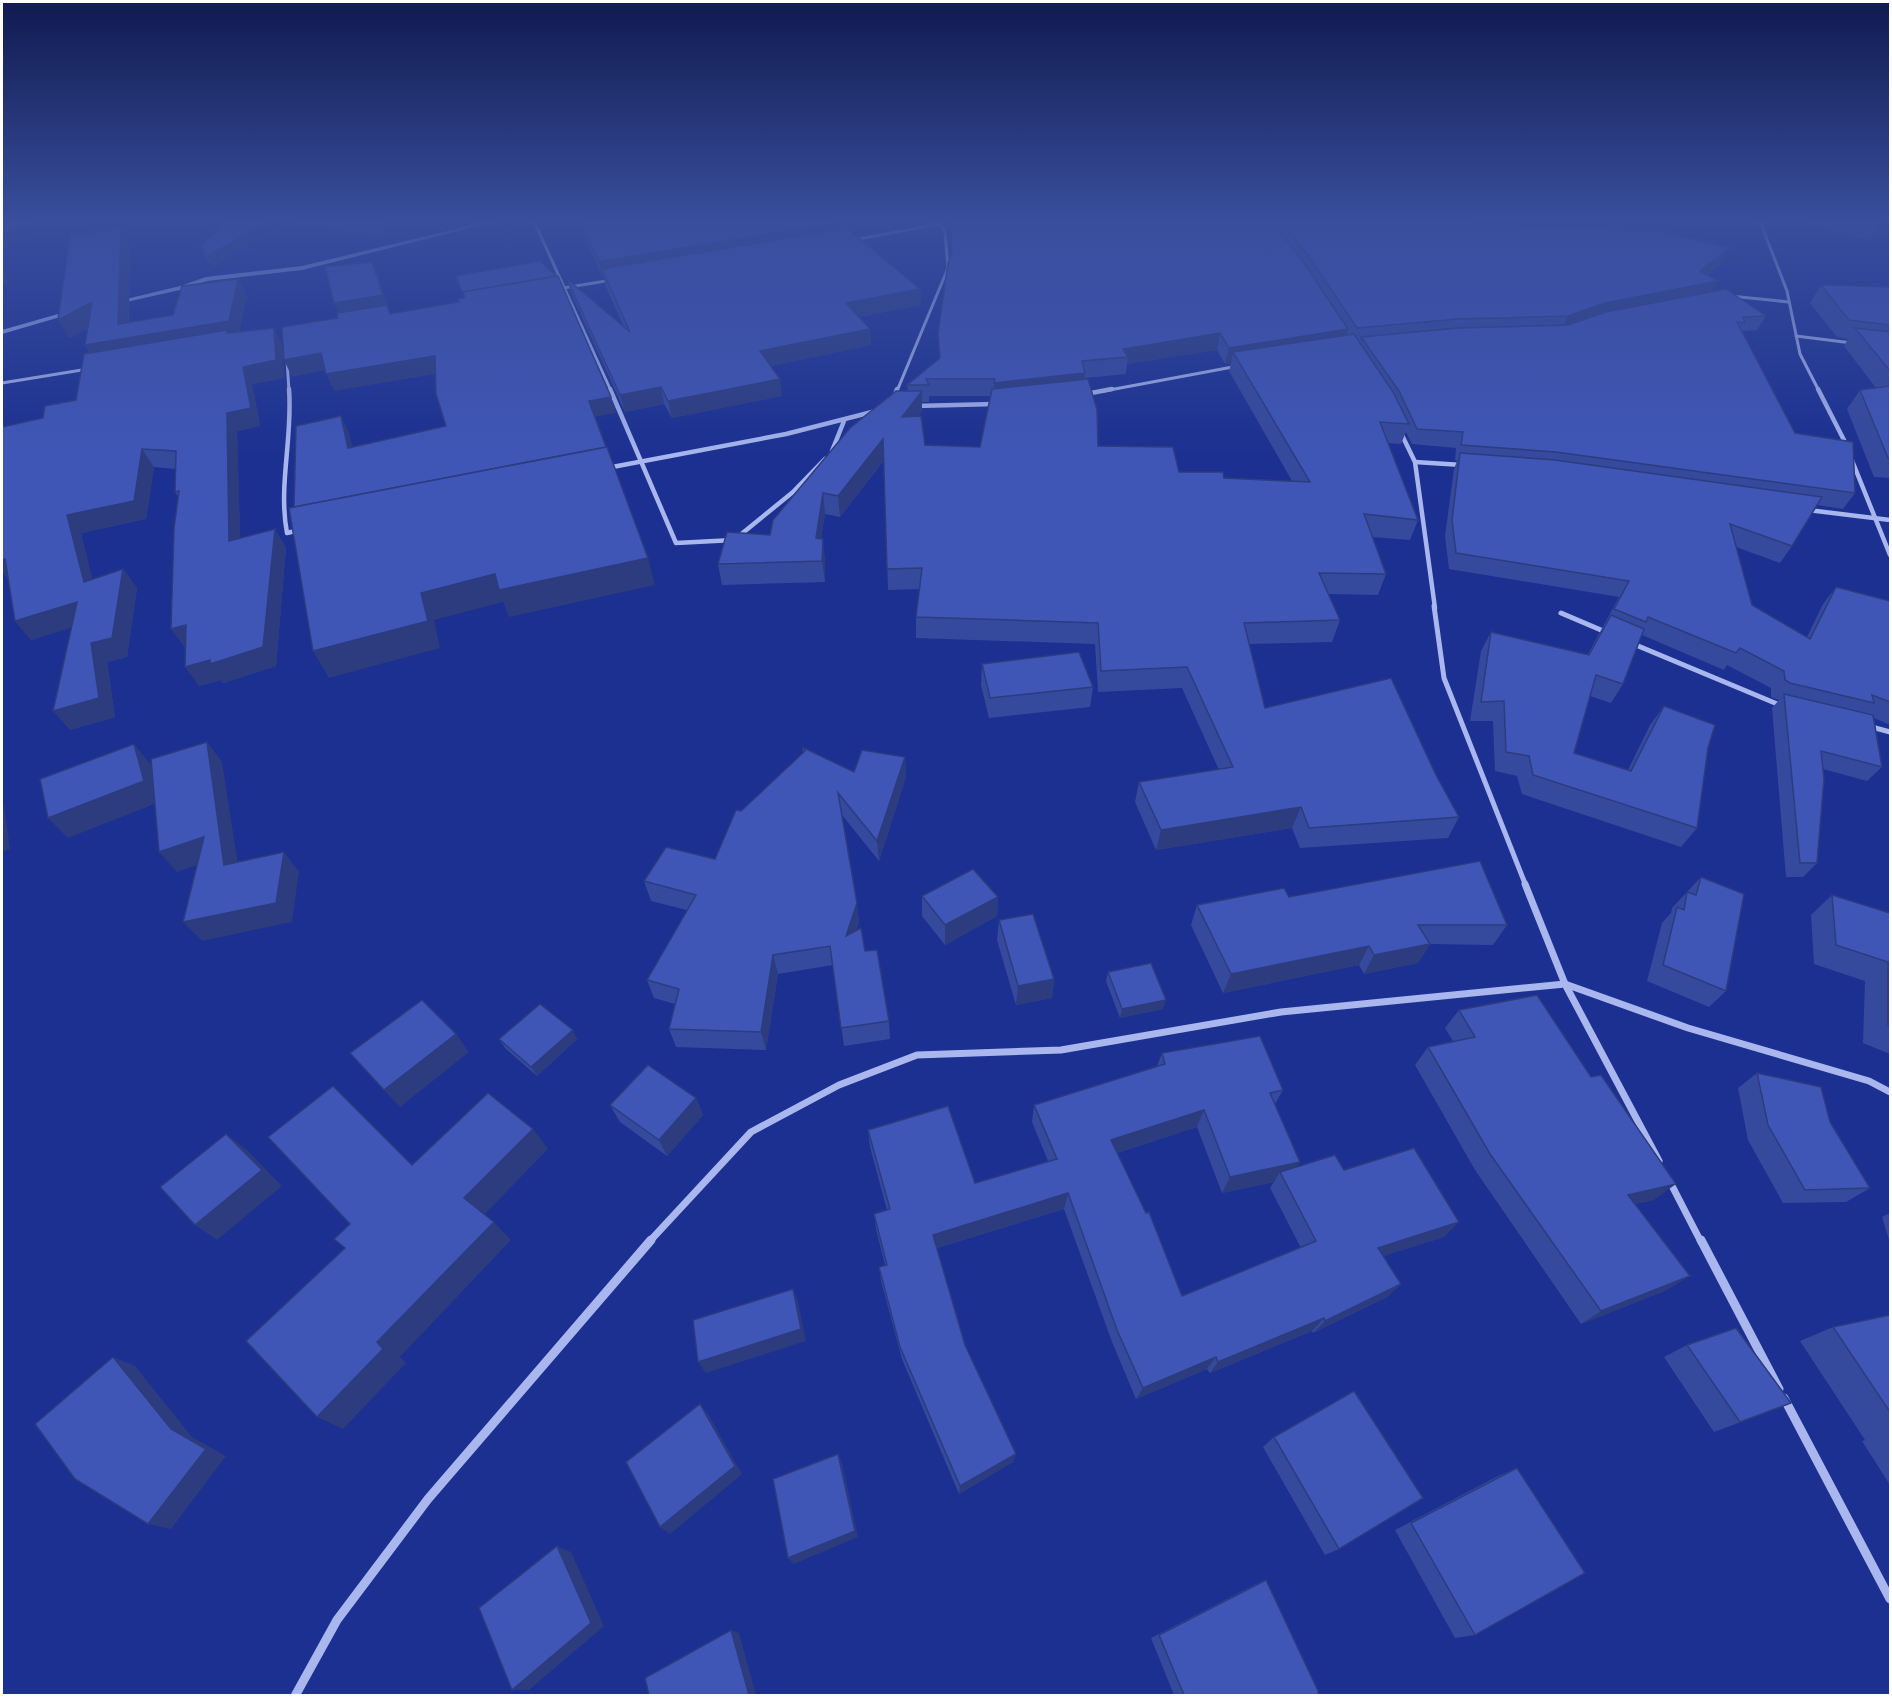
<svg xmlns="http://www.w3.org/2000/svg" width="1892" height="1697" font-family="'PT Sans Narrow',sans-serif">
<rect width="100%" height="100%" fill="#1b3090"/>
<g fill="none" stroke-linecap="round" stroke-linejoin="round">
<g fill="#9caef0" fill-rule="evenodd">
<path d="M489,221H498L302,270L207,281L184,289L113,305L110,303L180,286L206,277L302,266Z"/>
<path d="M72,310L75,312L74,313L2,334V330Z"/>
</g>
<g stroke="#a9b7ee" stroke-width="3">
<path d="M534,221L611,391"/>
<path d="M1760,221L1787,291L1800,354L1819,391"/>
<path d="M853,240L940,224"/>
<path d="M557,289L612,280"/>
<path d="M1730,296L1789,302"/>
<path d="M1796,336L1852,343"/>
<path d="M287,360L289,391"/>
<path d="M2,383L88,369"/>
<path d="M897,391L948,268L945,232L939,222"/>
<path d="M1104,391L1238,366"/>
</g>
<g stroke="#a9b7ee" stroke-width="4.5">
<path d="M289,389C293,437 278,486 287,533L300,530"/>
<path d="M610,389L676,543L734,540L793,492L825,459"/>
<path d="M1818,389L1848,448"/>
<path d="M1086,394L1112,389"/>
<path d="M894,397L897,389"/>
<path d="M915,406L995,404"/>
<path d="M1400,431L1415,462L1435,608"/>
<path d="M832,451L844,421"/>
<path d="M1851,458L1890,555"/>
<path d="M1415,462L1462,465"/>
<path d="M607,468L786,434L876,411"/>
<path d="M1808,510L1890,520"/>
</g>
<g stroke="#a9b7ee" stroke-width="5">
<path d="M1434,606L1444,678L1526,886"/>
<path d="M1561,613L1608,633"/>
<path d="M1631,643L1782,706"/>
<path d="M1868,726L1890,732"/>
</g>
<g stroke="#a9b7ee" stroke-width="7">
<path d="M1525,884L1565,984L1659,1161"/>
<path d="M1669,1180L1701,1242"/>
<path d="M649,1242L751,1132L839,1085L917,1055L1061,1050L1281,1012L1565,984L1688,1028L1869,1081L1890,1092"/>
</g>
<g stroke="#a9b7ee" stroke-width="9">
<path d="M1701,1240L1779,1389"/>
<path d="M1784,1398L1890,1599"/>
<path d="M295,1696L337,1620L428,1499L651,1240"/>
</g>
</g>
<g fill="#364a9d" fill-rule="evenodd">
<path d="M228,221H398L386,238L289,222L213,267L205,257L200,246Z"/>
<path d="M953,221H1506L1497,225L1721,264L1707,275L1713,291L1766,316L1757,330L1742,331L1795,433L1855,493L1843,509L1817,505L1792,546L1780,563L1736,547L1752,605L1807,637L1823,604L1836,587L1890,601V725L1874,718L1882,767L1867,781L1823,769L1817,863L1803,877H1786L1772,708L1779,700L1771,697V688L1727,665L1724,670L1642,635L1623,684L1611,703L1590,696L1574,753L1628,770L1650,725L1664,706L1708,748L1697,828L1681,847L1522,794L1517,776L1495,771L1493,721H1470L1481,651L1491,632L1588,654L1619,597L1449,569L1445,536L1454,469L1457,461L1455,460L1456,448L1412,444L1406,432L1401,444L1388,443L1418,520L1410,540L1372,537L1386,574L1378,595L1328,594L1340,620L1332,642L1249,644L1265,708L1436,775L1459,817L1448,838L1300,848L1292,828L1156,850L1135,802L1139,782L1219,770L1182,688L1098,692L1095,644L916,638V617L919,589L888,590L884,460L840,517L825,514L821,539L825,560V582L722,585L718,564L770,535L908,391L907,385L939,360L938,334L951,255V240ZM1217,350L1225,364H1231L1229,371L1292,481L1224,478L1179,472L1098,446L1085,378L1126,374L1127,364ZM929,396H991L980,447L925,445L918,416L922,411V402H929Z"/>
<path d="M1798,221H1890V225L1870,240Z"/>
<path d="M581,222L851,232L920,289L921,305L859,317L870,329L871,345L771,366L782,396L672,418L664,404L625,412L572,295L567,279L624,327L605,285L604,277H602L585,237Z"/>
<path d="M121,228L130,245L129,322L173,315L238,279L247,296L239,331L274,328L282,345L284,378L252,384L260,426L237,431L240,538L275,529L286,548L276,666L223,683L221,680L199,686L186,648H185L179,498L175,492L176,469L154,467L146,519L81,533L92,579L123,569L137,588L127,657L107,662L115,717L70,730L72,627L31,640L15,621L8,579L2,571V427L43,418L76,400L89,353L85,345L88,328L69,338Z"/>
<path d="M1821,285L1890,287V478L1874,477L1847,409L1860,390L1876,388L1844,346L1848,339L1837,337L1810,303Z"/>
<path d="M982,664L1093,687L1090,707L989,718L981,685Z"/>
<path d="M802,747L854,772L905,757L906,777L879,861L842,815L859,922L856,931L865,951L889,1021L890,1039L844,1046L833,965L778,974L766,1050L676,1047L669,1029L675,1004L654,998L647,980L687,910L651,901L644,881L715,859L741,811L803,753Z"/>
<path d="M1701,877L1726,991L1709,1007L1647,981L1662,923L1671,913L1672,908Z"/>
<path d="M1832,895L1890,913V1054L1863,1043L1865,981L1814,964L1811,915Z"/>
<path d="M922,896L998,897L997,916L945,945L922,916Z"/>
<path d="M1289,897L1507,925L1493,945L1430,944L1418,963L1364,974L1359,965L1223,993L1191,925L1197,905Z"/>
<path d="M999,920L1054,979L1052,998L1016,1005L997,940Z"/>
<path d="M1108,972L1163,1009L1120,1018L1106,981Z"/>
<path d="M1459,1010L1654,1200L1635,1204L1667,1290L1581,1324L1475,1170L1415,1065L1428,1047L1453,1041L1445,1028Z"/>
<path d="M499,1039H577L537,1076L505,1048Z"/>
<path d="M1162,1053L1283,1090L1275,1104L1300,1162L1297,1167L1344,1170L1444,1237L1383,1256L1401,1284L1387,1297L1313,1333L1312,1331L1210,1373L1207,1369L1136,1399L1112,1342L1064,1209L937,1248L965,1345L1013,1462L959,1494L902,1359L881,1281L879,1267L885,1265L876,1229L874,1214L887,1210L870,1147L868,1130L975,1183L1048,1161L1032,1122L1034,1105L1157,1066ZM1197,1127L1222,1193L1274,1182L1270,1188L1301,1248L1182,1296L1117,1153Z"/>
<path d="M1757,1073L1830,1122L1870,1188L1846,1202L1783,1203L1748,1140L1738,1088Z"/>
<path d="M696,1098L703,1115L667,1156L620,1122L610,1105Z"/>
<path d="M1890,1213V1243L1882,1217Z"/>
<path d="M1890,1315V1485L1862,1441L1865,1440L1800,1341L1833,1327Z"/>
<path d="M1687,1345L1791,1403L1714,1432L1664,1357Z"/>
<path d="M1274,1437L1339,1549L1325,1555L1263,1447Z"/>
<path d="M1517,1468L1475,1635L1455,1638L1395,1530L1498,1476Z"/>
<path d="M1266,1580L1316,1695H1174L1151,1638L1254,1585Z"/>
</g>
<g fill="#2c3c7f">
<path d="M37,221H77L2,249V234Z"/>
<path d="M269,221H289V222L213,267L208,256Z"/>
<path d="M387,221H398L386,238L382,227Z"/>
<path d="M837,221H896L840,235L602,269L604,277H602L599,262Z"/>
<path d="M1478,221H1506L1465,239L1471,224Z"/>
<path d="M1885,221H1890V225L1870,240L1879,225Z"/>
<path d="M121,228L130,245L128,338L229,321L238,279L247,296L238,339L96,363L85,345L118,324Z"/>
<path d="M1729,248L1721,264L1691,286L1718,281L1710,297L1560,332L1568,316L1700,271Z"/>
<path d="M2,259L8,283L2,284Z"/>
<path d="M372,262L379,279L396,330L342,322L334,303Z"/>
<path d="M920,289L921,305L847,319L846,303Z"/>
<path d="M92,302L103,320L69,338L58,320Z"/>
<path d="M274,328L282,345L284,378L252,384L260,426L237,431L241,560L229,541L227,413L243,367Z"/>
<path d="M870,329L871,345L762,368L760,351Z"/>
<path d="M1348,329L1343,346L1233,352L1231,364H1225L1229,348Z"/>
<path d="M1220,333L1217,350L1127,364L1128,357L1123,349Z"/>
<path d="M321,353L329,369L292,377L284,360Z"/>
<path d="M435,356L441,373L334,391L326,374Z"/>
<path d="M1085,373L1083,390L993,400L994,383Z"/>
<path d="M780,379L782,396L672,418L668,401Z"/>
<path d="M661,387L664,404L625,412L620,395Z"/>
<path d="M922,391V411L902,437V417Z"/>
<path d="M611,397L616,413L593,417L589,401Z"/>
<path d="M341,416L349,433L357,465L348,448Z"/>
<path d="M883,439L884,459L840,517L838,496Z"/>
<path d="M142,449L154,467L146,519L81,533L98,601L84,582L67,515Z"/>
<path d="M823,493L825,514L818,559L816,538Z"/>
<path d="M275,529L286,548L276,666L223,683L221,680L199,686L185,667Z"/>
<path d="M823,539L825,560V582L822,561Z"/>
<path d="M648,558L655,585L509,617L503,602L434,620L440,648L329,678L313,651L421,593L495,574Z"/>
<path d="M5,559L9,581L2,571V560Z"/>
<path d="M123,569L137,588L127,657L107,662L115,717L70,730L53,711L91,643Z"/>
<path d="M77,602L92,621L31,640L15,621Z"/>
<path d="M186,625L200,644L185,648L171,629Z"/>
<path d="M207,742L222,762L241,884L224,865Z"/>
<path d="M134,744L151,765L162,801L68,838L48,818Z"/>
<path d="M905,757L906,777L879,861L877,841Z"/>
<path d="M2,805L4,807L10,849L2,852Z"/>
<path d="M1301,807L1292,828L1156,850L1161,830Z"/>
<path d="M204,837L221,857L177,872L159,852Z"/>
<path d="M284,852L299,872L292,922L202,941L183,922Z"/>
<path d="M998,897L997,916L945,945V925Z"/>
<path d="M857,903L859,922L849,955L846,936Z"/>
<path d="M1430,944L1418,963L1364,974L1374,955Z"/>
<path d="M1369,946L1359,965L1223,993L1231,974Z"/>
<path d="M773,955L778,974L766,1050L761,1032Z"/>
<path d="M1054,979L1052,998L1016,1005L1018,986Z"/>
<path d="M1166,1000L1163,1009L1120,1018L1122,1009Z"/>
<path d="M573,1030L577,1039L537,1076L531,1067Z"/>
<path d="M456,1034L469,1052L400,1107L384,1090Z"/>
<path d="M696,1098L703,1115L667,1156L659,1140Z"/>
<path d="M1204,1110L1197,1127L1107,1156L1111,1140Z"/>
<path d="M533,1129L548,1149L482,1217L464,1198Z"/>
<path d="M226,1134L247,1150L282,1186L217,1240L195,1225Z"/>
<path d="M1300,1162L1290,1178L1280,1172L1274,1182L1222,1193L1230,1177Z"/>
<path d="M1676,1184L1654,1200L1608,1210L1628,1195Z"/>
<path d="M1068,1193L1064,1209L933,1249V1235Z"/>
<path d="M494,1222L511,1240L400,1357L406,1363L343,1429L317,1417L377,1342Z"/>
<path d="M1459,1222L1444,1237L1364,1262L1378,1248Z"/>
<path d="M1690,1276L1667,1290L1581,1324L1601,1311Z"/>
<path d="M1401,1284L1387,1297L1313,1333L1325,1321Z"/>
<path d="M793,1289L798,1302L806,1341L706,1373L698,1362Z"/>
<path d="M1324,1318L1312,1331L1210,1373L1218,1362Z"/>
<path d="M113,1357L135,1366L192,1437L226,1456L171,1529L148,1524L171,1429Z"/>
<path d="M1216,1357L1207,1369L1136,1399L1143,1388Z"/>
<path d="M700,1404L708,1414L742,1474L670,1534L660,1527Z"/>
<path d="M838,1454L842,1463L858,1537L794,1564L788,1558Z"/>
<path d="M1016,1454L1013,1462L959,1494L960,1486Z"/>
<path d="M557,1546L571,1552L604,1626L529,1690H512Z"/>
<path d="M731,1630L739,1633L756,1695H749Z"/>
</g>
<g fill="#3f56b6" stroke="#2c3c7f" stroke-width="1.5">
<path d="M2,221H37L2,234Z"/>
<path d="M228,221H269L208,256L200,246Z"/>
<path d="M343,221H387L382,227Z"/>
<path d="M594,221H837L839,222L599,262L581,222Z"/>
<path d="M953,221H1271L1302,260L1348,329L1229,348L1220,333L1123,349L1128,357L1082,361L1085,373L994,383L995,379H926L929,385H907L940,358L938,334L948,263L952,253L951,240Z"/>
<path d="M1280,221H1478L1471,224L1663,231L1729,248L1700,271L1718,281L1605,303L1568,316L1458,319L1357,328L1308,255Z"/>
<path d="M1863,221H1885L1879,225Z"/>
<path d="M121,228L118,324L173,315L182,286L238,279L229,321L85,345L92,302L58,320L70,236Z"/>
<path d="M847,228L920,289L846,303L870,329L760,351L780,379L668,401L661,387L620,395L567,279L630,332L602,269Z"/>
<path d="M540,261L556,276L462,292L456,276Z"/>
<path d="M372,262L383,295L334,303L325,267Z"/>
<path d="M558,276L611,397L589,401L606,447L294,507L296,426L341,416L348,448L446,426L436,394L435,356L326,374L321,353L284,360L282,327L338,318L337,313L387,305L390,314L459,302L458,299L465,298L463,292Z"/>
<path d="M1821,285L1890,287V325L1849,320Z"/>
<path d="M1726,289L1766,316L1743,317L1745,323L1737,322L1795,433L1853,442L1855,493L1556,452L1461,445L1463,432L1417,429L1399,391L1361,337L1458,328L1568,325L1606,312Z"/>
<path d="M274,328L276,360L243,367L251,408L227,413L229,541L275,529L263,647L210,664V660L185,667L186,625L171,629L174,528L179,491L175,492L176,451L142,449L134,501L67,515L84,582L123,569L112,638L91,643L99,698L53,711L77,602L15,621L5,559L2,560V427L43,418L45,406L76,400L84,354L227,330V333Z"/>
<path d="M1855,328L1890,332V371Z"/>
<path d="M1354,334L1393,392L1409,424L1380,422L1418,520L1364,514L1386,574L1319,573L1340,620L1244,623L1265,708L1391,678L1436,775L1459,817L1309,828L1301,807L1161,830L1139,782L1233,767L1187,667L1101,671L1098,623L916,617L922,568L887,569L883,439L838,496L823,493L816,538L823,539L822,561L718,564L727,532L770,535L773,520L850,428L896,391H922L902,417L921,416L925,445L980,447L992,389L1088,379L1097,410L1098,446L1173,447L1179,472H1223L1224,478L1310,482L1233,352Z"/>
<path d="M1889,386L1890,387V458H1888L1860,390Z"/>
<path d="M607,447L648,558L499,590L495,574L421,593L428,621L313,651L289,508Z"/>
<path d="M1460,453L1555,460L1822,497L1792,546L1730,524L1752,605L1810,639L1836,587L1890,601V702L1872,695L1874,703L1790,683L1785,680L1784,671L1740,648L1736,653L1648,617L1646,622L1614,609L1629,581L1456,553L1452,520Z"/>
<path d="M1611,615L1644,629L1623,684L1596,675L1574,753L1631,771L1664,706L1715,725L1708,748L1697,828L1533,775L1529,756L1506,752L1504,701L1481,702L1491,632L1589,655Z"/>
<path d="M1079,652L1093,687L990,698L982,664Z"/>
<path d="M1784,694L1873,715L1882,767L1821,751L1824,779L1817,863H1800Z"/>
<path d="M207,742L224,865L284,852L276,903L183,922L204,837L159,852L151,759Z"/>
<path d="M134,744L144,781L48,818L40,779Z"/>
<path d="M802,747L854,772L862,750L905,757L877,841L838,793L857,903L846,936L861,928L865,951L877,950L889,1021L841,1028L830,946L773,955L761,1032L669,1029L679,989L647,980L696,895L644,881L666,847L715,859L736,810L741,811L805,751Z"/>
<path d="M1480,861L1507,925H1418L1430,944L1374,955L1369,946L1231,974L1197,905L1284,888L1289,897Z"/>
<path d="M973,869L998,897L945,925L922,896Z"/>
<path d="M1701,877L1744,894L1726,991L1663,965L1677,907L1684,910L1687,892L1696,895Z"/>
<path d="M1832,895L1890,913V1026L1888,1025V962L1836,945Z"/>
<path d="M1033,914L1054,979L1018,986L999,920Z"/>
<path d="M1151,963L1166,1000L1122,1009L1108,972Z"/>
<path d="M1537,995L1591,1077L1601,1075L1676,1184L1628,1195L1690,1276L1601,1311L1490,1154L1428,1047L1475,1037L1459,1010Z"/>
<path d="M422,1000L456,1034L384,1090L350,1053Z"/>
<path d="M540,1004L573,1030L531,1067L499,1039Z"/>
<path d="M1260,1036L1283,1090L1270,1093L1300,1162L1230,1177L1204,1110L1111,1140L1146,1213L1149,1212L1182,1296L1316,1241L1280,1172L1335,1155L1344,1170L1414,1148L1459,1222L1378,1248L1401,1284L1325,1321L1324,1318L1218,1362L1216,1357L1143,1388L1117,1330L1068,1193L933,1235L965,1345L1016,1454L960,1486L900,1347L879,1267L887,1265L874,1214L890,1209L868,1130L948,1106L975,1183L1057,1159L1034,1105L1165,1064L1162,1053Z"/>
<path d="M648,1065L696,1098L659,1140L610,1105Z"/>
<path d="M1757,1073L1821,1087L1830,1122L1870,1188L1805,1190L1768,1125Z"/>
<path d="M333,1086L412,1165L488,1093L533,1129L464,1198L494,1222L377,1342L383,1349L317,1417L246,1341L345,1248L334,1239L350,1224L268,1137Z"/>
<path d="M226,1134L262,1170L195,1225L160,1187Z"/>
<path d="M793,1289L801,1329L698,1362L693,1320Z"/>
<path d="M1890,1315V1412L1833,1327Z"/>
<path d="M1736,1328L1791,1403L1740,1422L1687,1345Z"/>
<path d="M113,1357L171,1429L206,1449L148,1524L75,1479L35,1424Z"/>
<path d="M1354,1391L1423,1498L1339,1549L1274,1437Z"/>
<path d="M700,1404L735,1466L660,1527L626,1462Z"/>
<path d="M838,1454L855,1531L788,1558L773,1479Z"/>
<path d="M1517,1468L1585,1573L1475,1635L1411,1523Z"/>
<path d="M557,1546L591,1623L512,1690L479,1608Z"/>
<path d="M1266,1580L1319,1693L1316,1695H1184L1159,1635Z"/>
<path d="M731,1630L749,1695H649L645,1678Z"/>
</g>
<linearGradient id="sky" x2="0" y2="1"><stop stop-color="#0f1a4f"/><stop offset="0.48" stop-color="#394e9c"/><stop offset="1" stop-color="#394e9c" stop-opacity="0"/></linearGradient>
<rect width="1892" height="458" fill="url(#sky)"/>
<rect width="1892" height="1697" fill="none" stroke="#ffffff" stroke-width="6"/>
</svg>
